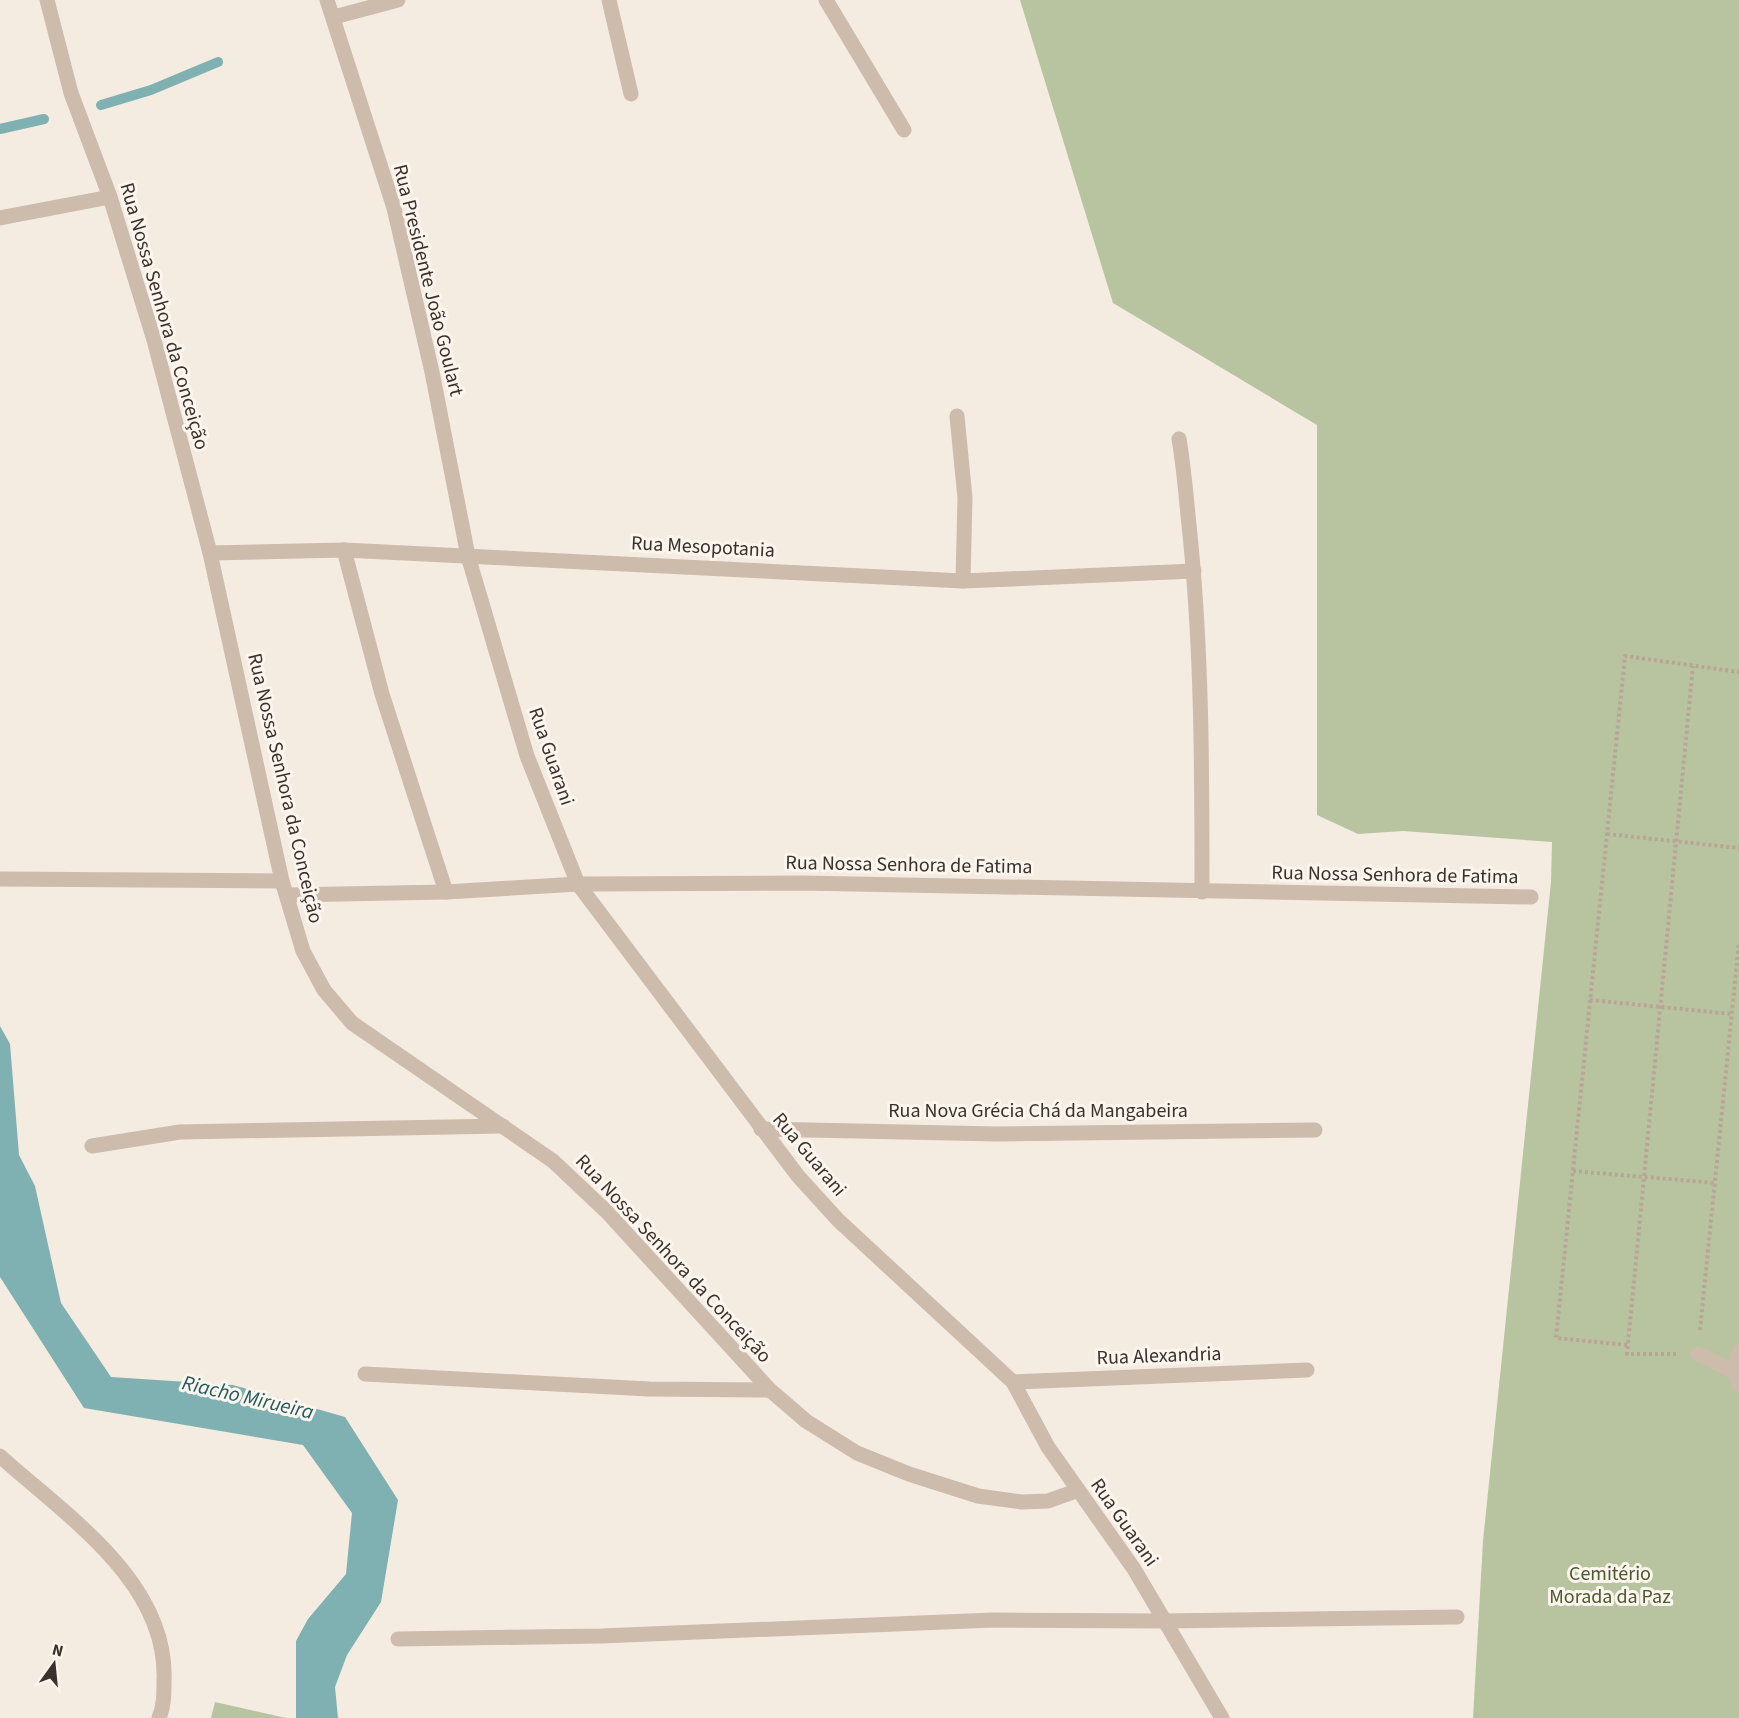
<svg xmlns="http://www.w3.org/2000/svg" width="1739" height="1718" font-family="'Source Sans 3',sans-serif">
<rect width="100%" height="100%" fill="#f4ebe1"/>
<g fill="#b8c4a0">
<path d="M1020,0H1739V1718H1473L1483,1541L1551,882L1552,842L1403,831L1358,834L1317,815V425L1113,303Z"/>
<path d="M215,1702L286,1718H211Z"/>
</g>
<path fill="#7fb0b2" d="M0,1026L10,1044L19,1155L35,1186L61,1303L111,1377L233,1385L345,1417L398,1500L381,1602L347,1655L335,1687L338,1718H296V1641L308,1619L346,1574L352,1513L303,1445L84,1408L0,1277Z"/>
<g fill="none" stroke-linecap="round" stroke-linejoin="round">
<g stroke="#7fb0b2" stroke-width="10">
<path d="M101,105L151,90L218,62"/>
<path d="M0,129L44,119"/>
</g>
<g stroke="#b9a596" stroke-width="4" stroke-dasharray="3 3" stroke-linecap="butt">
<path d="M1607,834L1739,848"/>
<path d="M1590,1000L1732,1014"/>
<path d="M1573,1171L1715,1183"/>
<path d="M1700,1330L1739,942"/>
<path d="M1627,1345L1556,1338L1625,656L1739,672"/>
<path d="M1676,1354H1627L1693,666"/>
</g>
<g stroke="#cdbbac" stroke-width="15">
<path d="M1698,1354L1735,1372L1739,1384"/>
<path d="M1735,1372L1739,1352"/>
</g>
<g stroke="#cdbbac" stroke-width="15">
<path d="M47,0L71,93L110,197L154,340L210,553L282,881L303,951L324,990L352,1023L553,1161L607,1212L770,1390L806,1421L857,1453L909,1474L978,1496L1022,1502L1048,1501L1076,1491"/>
<path d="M327,0L394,208L432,372L468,556L527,756L578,884L798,1176L838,1220L1013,1382L1048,1447L1134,1569L1222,1718"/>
<path d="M609,0L631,94"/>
<path d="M826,0L904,130"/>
<path d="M334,17L398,0"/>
<path d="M0,218L110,197"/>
<path d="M957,416L965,498L963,581"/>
<path d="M1179,439C1184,468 1186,496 1189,525C1202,647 1202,770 1202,892"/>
<path d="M344,550L382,694L446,892"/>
<path d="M210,553L344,550L963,581L1194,571"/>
<path d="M0,879L282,881"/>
<path d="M287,895L446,892L578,884L802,883L1531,897"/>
<path d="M761,1129L997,1134L1315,1130"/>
<path d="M92,1146L180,1132L503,1126"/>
<path d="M365,1374L649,1389L770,1390"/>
<path d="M1013,1382L1307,1370"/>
<path d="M0,1456C66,1516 169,1582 164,1682C164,1694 164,1706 159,1718"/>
<path d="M398,1639L601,1636L993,1620L1164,1621L1457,1617"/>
</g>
</g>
<g text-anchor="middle" stroke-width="6" stroke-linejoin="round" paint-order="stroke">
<g font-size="20" fill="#3b302b" stroke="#fbf5ee">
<text transform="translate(429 280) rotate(76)" y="7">Rua Presidente João Goulart</text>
<text transform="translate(165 316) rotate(74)" y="7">Rua Nossa Senhora da Conceição</text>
<text transform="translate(703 546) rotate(3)" y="7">Rua Mesopotania</text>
<text transform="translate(552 756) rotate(71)" y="7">Rua Guarani</text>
<text transform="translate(286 788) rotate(77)" y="7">Rua Nossa Senhora da Conceição</text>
<text transform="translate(909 864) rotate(1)" y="7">Rua Nossa Senhora de Fatima</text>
<text transform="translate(1395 874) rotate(1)" y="7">Rua Nossa Senhora de Fatima</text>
<text x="1038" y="1117">Rua Nova Grécia Chá da Mangabeira</text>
<text transform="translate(810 1154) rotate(50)" y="7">Rua Guarani</text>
<text transform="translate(674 1258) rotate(47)" y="7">Rua Nossa Senhora da Conceição</text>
<text transform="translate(1159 1355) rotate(-2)" y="7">Rua Alexandria</text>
<text transform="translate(1125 1522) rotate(55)" y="7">Rua Guarani</text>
</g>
<g font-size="20" fill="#4a5a2e" stroke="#fbf5ee">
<text x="1610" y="1580">Cemitério<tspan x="1610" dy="23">Morada da Paz</tspan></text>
</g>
<g font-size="21" font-style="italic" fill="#1f5a5e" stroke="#fbf5ee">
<text transform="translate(248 1397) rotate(13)" y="7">Riacho Mirueira</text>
</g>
</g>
<g transform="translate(54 1664) rotate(15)" stroke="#fbf5ee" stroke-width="4.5" paint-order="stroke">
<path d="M0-4.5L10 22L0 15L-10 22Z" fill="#3b302b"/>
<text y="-9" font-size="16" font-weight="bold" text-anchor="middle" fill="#3b302b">N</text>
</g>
</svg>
